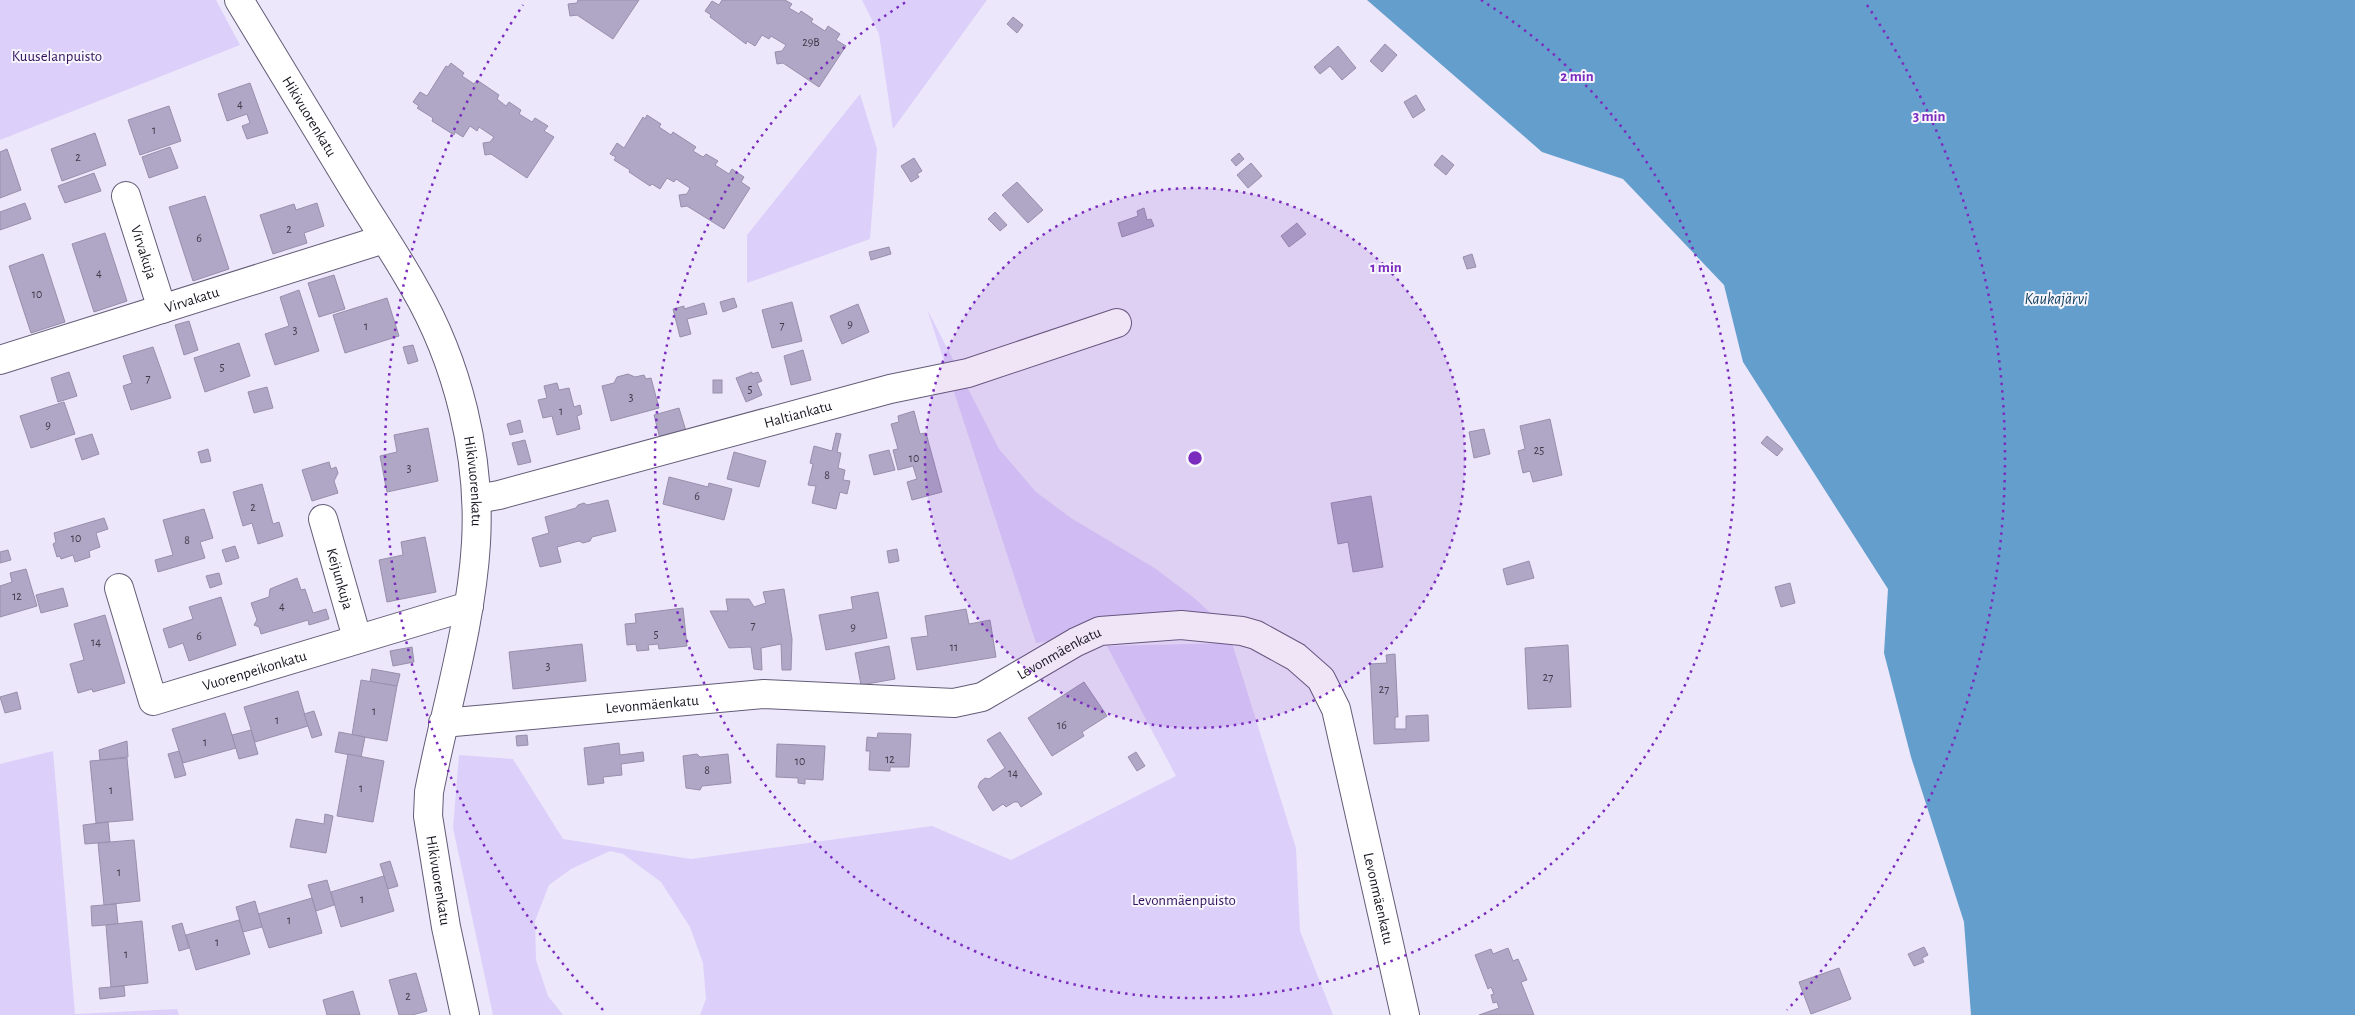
<svg xmlns="http://www.w3.org/2000/svg" width="2355" height="1015" font-family="'Alegreya Sans',sans-serif">
<rect width="100%" height="100%" fill="#ece7fa"/>
<g fill="#dcd0fb">
<path d="M0,0H216L240,45L0,140Z"/>
<path d="M862,0H987L893,129L879,34Z"/>
<path d="M860,94L877,149L870,239L747,283V235Z"/>
<path d="M927,309L999,449L1036,492L1071,518L1156,569L1193,597L1214,616L1173,611L1101,620L1057,640L1036,643Z"/>
<path d="M1232,643L1296,848L1300,931L1333,1015H700L706,999L703,963L690,927L661,882L623,854L610,851L571,869L549,885L535,921L536,960L548,996L563,1015H493L453,828L459,755L513,759L563,839L691,859L932,826L1011,860L1176,776L1107,646Z"/>
<path d="M53,751L75,1014L177,1009L179,1015H0V764Z"/>
</g>
<path fill="#639ecd" d="M1367,0H2355V1015H1971L1964,922L1911,757L1884,653L1888,589L1743,362L1724,285L1623,179L1542,152Z"/>
<g fill="#afa7c5" stroke="#988fad">
<path d="M578,0H639L613,39L577,15L570,16L568,4L577,3Z"/>
<path d="M722,0H785L792,4L789,8L799,14L801,11L813,19L811,22L825,31L828,26L840,34L836,40L846,46L819,87L783,63L777,64L775,52L782,51L786,45L771,36L769,39L762,35L755,46L747,41L746,44L710,17L711,15L705,11L712,1L719,5Z"/>
<path d="M1013,17L1023,25L1017,33L1007,24Z"/>
<path d="M1385,44L1397,55L1382,72L1370,61Z"/>
<path d="M1338,46L1356,68L1342,80L1330,66L1320,74L1314,67Z"/>
<path d="M451,63L464,73L462,76L474,84L477,80L499,95L497,99L506,106L509,102L521,110L519,114L532,122L535,118L548,126L544,131L554,137L527,178L491,154L485,155L483,143L490,142L494,137L479,127L477,131L470,126L463,137L455,132L454,135L432,121L433,118L417,108L419,106L413,102L420,92L427,96L446,66L448,67Z"/>
<path d="M250,83L268,133L247,139L242,126L250,123L247,114L227,121L218,94Z"/>
<path d="M1416,95L1425,110L1413,118L1404,102Z"/>
<path d="M169,106L181,141L140,155L128,120Z"/>
<path d="M647,115L661,124L659,127L671,135L673,132L696,147L693,151L703,157L706,154L718,161L715,165L729,174L732,169L744,177L741,182L750,188L724,229L687,206L681,207L679,195L687,194L690,188L676,179L674,182L667,178L660,189L652,184L650,186L629,172L630,170L614,160L616,157L610,154L617,143L624,148L643,117L645,119Z"/>
<path d="M95,133L106,165L62,181L51,149Z"/>
<path d="M170,147L178,168L149,178L142,157Z"/>
<path d="M7,149L21,190L0,198V152Z"/>
<path d="M1239,153L1244,159L1236,166L1231,160Z"/>
<path d="M1442,155L1454,165L1446,175L1434,165Z"/>
<path d="M914,158L922,171L917,174L919,177L911,182L901,166Z"/>
<path d="M1251,163L1262,176L1248,188L1237,175Z"/>
<path d="M94,173L101,191L65,203L58,186Z"/>
<path d="M1017,182L1043,210L1028,223L1002,195Z"/>
<path d="M205,196L229,269L193,281L169,207Z"/>
<path d="M25,203L31,219L0,230V212Z"/>
<path d="M317,203L324,226L304,233L307,243L273,254L260,215L294,204L296,210Z"/>
<path d="M1144,208L1147,220L1151,219L1154,226L1122,237L1118,223L1138,216L1137,211Z"/>
<path d="M995,212L1007,225L1000,231L988,219Z"/>
<path d="M1297,223L1306,234L1289,247L1281,236Z"/>
<path d="M105,233L127,301L94,312L72,244Z"/>
<path d="M889,247L891,254L871,260L869,252Z"/>
<path d="M43,254L65,322L31,333L9,266Z"/>
<path d="M1472,254L1476,267L1467,269L1463,257Z"/>
<path d="M334,275L345,309L319,317L308,283Z"/>
<path d="M299,290L319,351L275,365L265,334L289,326L280,297Z"/>
<path d="M387,298L399,336L345,353L333,315Z"/>
<path d="M734,298L737,307L723,312L720,302Z"/>
<path d="M792,302L802,341L772,348L762,310Z"/>
<path d="M704,303L707,314L687,319L691,334L680,337L673,309L684,306V309Z"/>
<path d="M858,304L869,332L842,344L830,316Z"/>
<path d="M189,321L198,350L184,355L175,325Z"/>
<path d="M239,343L250,376L205,392L194,358Z"/>
<path d="M413,345L418,361L408,364L403,347Z"/>
<path d="M153,347L171,398L131,410L123,386L132,383L123,356Z"/>
<path d="M803,350L811,380L791,385L784,356Z"/>
<path d="M69,372L77,396L58,402L51,378Z"/>
<path d="M752,372V374L758,372L762,381L757,383L762,395L746,402L736,378Z"/>
<path d="M628,374L635,377L644,375L646,379L651,378L659,408L611,421L602,386L614,383L617,377Z"/>
<rect x="713" y="380" width="9" height="13"/>
<path d="M557,383L559,390L569,388L574,407L580,405L582,414L577,416L580,429L557,435L552,416L543,418L538,400L547,398L544,386Z"/>
<path d="M267,387L273,408L254,413L248,392Z"/>
<path d="M64,402L75,434L31,448L20,416Z"/>
<path d="M679,408L686,431L660,439L654,415Z"/>
<path d="M914,411L920,434L926,433L942,492L912,500L907,482L917,479L913,466L898,470L893,450L898,449L891,424L899,422L898,416Z"/>
<path d="M1550,419L1562,475L1533,482L1530,471L1523,473L1518,451L1525,449L1520,426Z"/>
<path d="M520,420L523,432L510,435L507,424Z"/>
<path d="M428,428L438,481L387,492L380,456L397,452L394,435Z"/>
<path d="M1484,429L1490,454L1474,458L1469,432Z"/>
<path d="M836,433L841,434L837,452L841,453L838,468L845,470L843,480L850,481L847,494L840,492L836,509L812,503L816,486L808,485L813,464L810,463L814,446L832,451Z"/>
<path d="M92,434L99,454L82,460L75,439Z"/>
<path d="M1767,436L1783,449L1777,456L1761,443Z"/>
<path d="M525,440L531,462L518,465L512,443Z"/>
<path d="M208,449L211,461L201,463L198,452Z"/>
<path d="M889,450L895,470L874,475L869,455Z"/>
<path d="M734,452L766,461L759,487L727,479Z"/>
<path d="M329,462L331,469L336,467L338,473L334,481L338,493L312,501L302,470Z"/>
<path d="M669,477L708,487L709,483L732,489L724,520L663,504Z"/>
<path d="M262,484L273,524L279,522L283,536L258,544L252,523L243,526L233,492Z"/>
<path d="M1371,496L1383,567L1353,572L1348,542L1338,544L1331,503Z"/>
<path d="M608,500L616,531L592,537L590,541L583,543L579,541L557,547L561,562L540,567L532,538L549,533L545,517L576,508L578,505L584,503L587,505Z"/>
<path d="M204,509L213,538L200,542L205,558L158,572L155,560L173,555L163,520Z"/>
<path d="M104,518L108,529L96,533L100,547L89,551L90,557L75,562L73,555L61,559L60,556L57,557L53,544L56,542L54,533Z"/>
<path d="M425,537L436,592L387,602L379,560L403,555L401,542Z"/>
<path d="M235,546L239,558L226,562L222,550Z"/>
<path d="M897,549L899,561L889,563L887,551Z"/>
<path d="M8,550L11,560L0,563V552Z"/>
<path d="M1529,561L1534,578L1507,585L1503,569Z"/>
<path d="M26,569L37,606L0,617V586L12,582L10,573Z"/>
<path d="M219,573L222,584L210,588L206,576Z"/>
<path d="M297,578L301,590L305,589L313,613L326,609L329,619L309,625L308,620L261,634L259,627L254,625L257,620L251,603L269,597L270,589Z"/>
<path d="M1790,583L1795,603L1781,607L1775,587Z"/>
<path d="M63,588L68,606L41,613L36,595Z"/>
<path d="M784,589L792,639L791,670H782L781,644L761,648L762,670L754,669L751,647L729,648L710,611H728L726,599H749L754,607L766,603L763,592Z"/>
<path d="M878,592L887,638L826,650L819,615L853,609L851,597Z"/>
<path d="M221,597L236,645L189,661L183,643L169,648L163,629L193,619L189,607Z"/>
<path d="M683,608L687,646L659,649L658,644L648,645L649,650L637,651L636,644L627,645L625,624L636,623L635,614Z"/>
<path d="M966,609L969,624L990,620L996,657L917,670L911,638L928,636L925,616Z"/>
<path d="M105,615L125,683L93,692L92,689L78,693L70,664L84,660L74,624Z"/>
<path d="M582,644L586,681L513,689L509,652Z"/>
<path d="M1568,645L1571,707L1528,709L1525,648Z"/>
<path d="M889,646L895,679L861,685L855,653Z"/>
<path d="M412,647L414,662L393,666L390,651Z"/>
<path d="M1395,654L1398,717H1395V729H1406V716L1428,715L1429,741L1374,744L1370,664L1387,663L1386,655Z"/>
<path d="M372,669L400,674L397,686L370,682Z"/>
<path d="M361,680L397,686L387,741L352,735Z"/>
<path d="M1084,682L1107,716L1082,732L1084,736L1052,756L1028,718Z"/>
<path d="M298,691L308,726L255,742L244,707Z"/>
<path d="M17,692L21,709L5,713L0,697Z"/>
<path d="M314,711L322,735L312,738L304,714Z"/>
<path d="M225,713L236,748L183,763L172,729Z"/>
<path d="M251,730L258,754L239,759L232,735Z"/>
<path d="M339,732L365,737L361,757L335,752Z"/>
<path d="M1000,732L1042,794L1021,807L1018,802H1014L1006,807L1003,804L993,811L978,787L980,782L985,778L989,779L1005,768L987,740Z"/>
<path d="M878,733L911,734L909,767H890V771L869,770L870,751H866L867,737L877,738Z"/>
<path d="M527,735L528,745L517,746L516,736Z"/>
<path d="M127,741L128,757L100,760L99,750Z"/>
<path d="M619,743L620,755L643,752L644,761L621,764L622,775L603,777L604,783L588,785L584,748Z"/>
<path d="M777,744L825,746L823,780L805,779V784L798,783V778L776,777Z"/>
<path d="M179,751L186,775L175,778L168,754Z"/>
<path d="M1136,752L1145,766L1137,771L1128,757Z"/>
<path d="M348,754L384,761L373,822L337,816Z"/>
<path d="M697,754L700,757L728,754L731,783L702,786L700,790L686,788L683,756Z"/>
<path d="M127,758L133,820L96,823L90,761Z"/>
<path d="M325,814L333,816L326,853L290,847L296,819L324,824Z"/>
<path d="M108,822L110,842L85,844L83,825Z"/>
<path d="M134,840L140,901L104,905L98,843Z"/>
<path d="M390,861L398,886L388,889L380,864Z"/>
<path d="M384,876L394,911L341,927L331,892Z"/>
<path d="M327,880L334,905L316,911L308,885Z"/>
<path d="M312,898L322,933L269,948L258,914Z"/>
<path d="M255,901L262,927L243,932L236,907Z"/>
<path d="M116,904L118,924L92,926L91,906Z"/>
<path d="M239,920L250,954L196,970L186,935Z"/>
<path d="M142,921L148,983L111,987L106,925Z"/>
<path d="M182,923L189,948L179,951L172,926Z"/>
<path d="M1924,947L1928,955L1922,958L1924,962L1914,966L1908,954Z"/>
<path d="M1508,948L1513,961L1518,959L1527,980L1521,982L1534,1015H1479L1499,1008L1497,1002L1493,1003L1491,995L1494,994L1491,987L1488,989L1475,955L1491,949L1493,954Z"/>
<path d="M1839,968L1851,999L1811,1014L1799,982Z"/>
<path d="M416,973L427,1011L412,1015H399L389,980Z"/>
<path d="M124,986L125,996L100,999L99,988Z"/>
<path d="M353,991L360,1015H327L323,1000Z"/>
</g>
<g fill="none" stroke-linecap="round" stroke-linejoin="round">
<defs>
<g id="minor">
<path id="s1" d="M239,0C277,63 315,125 353,188C373,221 395,253 414,287C458,362 481,456 476,543C471,627 445,710 429,792L428,816L446,927L465,1015"/>
<path id="s2" d="M126,196L162,309"/>
<path id="s3" d="M0,360L384,239"/>
<path id="s4" d="M477,499L499,495L890,389L968,373L1117,323"/>
<path id="s5" d="M323,519L357,638"/>
<path id="s6" d="M119,588L153,701L469,606"/>
<path id="s7" d="M443,723L764,694L954,703L982,697L1076,642L1100,631L1181,625L1242,631L1256,635L1296,657L1321,679L1336,709L1405,1015"/>
</g>
</defs>
<use href="#minor" stroke="#645c77" stroke-width="30"/>
<use href="#minor" stroke="#fff" stroke-width="28"/>
</g>
<circle cx="1195" cy="458" r="270" fill="#7b2cbf" fill-opacity=".12"/>
<g fill="none" stroke="#7b2cbf" stroke-width="2.5" stroke-dasharray="2.5 5">
<circle cx="1195" cy="458" r="270"/>
<path d="M1481 0A540 540 0 1 1 909 0"/>
<path d="M603 1010A810 810 0 0 1 523 5M1867 5A810 810 0 0 1 1787 1010"/>
</g>
<g text-anchor="middle" stroke-width="4" stroke-linejoin="round" paint-order="stroke">
<g font-size="12" fill="#3f3a4a">
<text x="811" y="46">29B</text>
<text x="240" y="108">4</text>
<text x="154" y="134">1</text>
<text x="78" y="161">2</text>
<text x="289" y="233">2</text>
<text x="199" y="242">6</text>
<text x="99" y="277">4</text>
<text x="37" y="298">10</text>
<text x="850" y="328">9</text>
<text x="782" y="329">7</text>
<text x="366" y="330">1</text>
<text x="295" y="334">3</text>
<text x="222" y="371">5</text>
<text x="148" y="382">7</text>
<text x="750" y="393">5</text>
<text x="631" y="401">3</text>
<text x="561" y="415">1</text>
<text x="48" y="429">9</text>
<text x="1539" y="454">25</text>
<text x="914" y="462">10</text>
<text x="409" y="472">3</text>
<text x="827" y="479">8</text>
<text x="697" y="500">6</text>
<text x="253" y="511">2</text>
<text x="76" y="542">10</text>
<text x="187" y="544">8</text>
<text x="17" y="600">12</text>
<text x="282" y="610">4</text>
<text x="753" y="629">7</text>
<text x="853" y="631">9</text>
<text x="656" y="638">5</text>
<text x="199" y="640">6</text>
<text x="96" y="646">14</text>
<text x="954" y="651">11</text>
<text x="548" y="670">3</text>
<text x="1548" y="681">27</text>
<text x="1384" y="693">27</text>
<text x="374" y="715">1</text>
<text x="277" y="724">1</text>
<text x="1062" y="729">16</text>
<text x="205" y="746">1</text>
<text x="890" y="763">12</text>
<text x="800" y="765">10</text>
<text x="707" y="774">8</text>
<text x="1013" y="777">14</text>
<text x="361" y="792">1</text>
<text x="111" y="794">1</text>
<text x="119" y="876">1</text>
<text x="362" y="903">1</text>
<text x="289" y="924">1</text>
<text x="217" y="946">1</text>
<text x="126" y="958">1</text>
<text x="408" y="1000">2</text>
</g>
<g font-size="15" fill="#34145e" stroke="#f8f6fd">
<text x="57" y="61">Kuuselanpuisto</text>
<text x="1184" y="905">Levonmäenpuisto</text>
</g>
<g font-size="15" fill="#1a1621" stroke="#f8f6fd">
<text dy="5" stroke="none"><textPath href="#s1" startOffset="136">Hikivuorenkatu</textPath></text>
<text dy="5" stroke="none"><textPath href="#s2" startOffset="59">Virvakuja</textPath></text>
<text dy="5" stroke="none"><textPath href="#s3" startOffset="201">Virvakatu</textPath></text>
<text dy="5" stroke="none"><textPath href="#s4" startOffset="332">Haltiankatu</textPath></text>
<text dy="5" stroke="none"><textPath href="#s1" startOffset="541">Hikivuorenkatu</textPath></text>
<text dy="5" stroke="none"><textPath href="#s5" startOffset="62">Keijunkuja</textPath></text>
<text dy="5" stroke="none"><textPath href="#s7" startOffset="630">Levonmäenkatu</textPath></text>
<text dy="5" stroke="none"><textPath href="#s6" startOffset="224">Vuorenpeikonkatu</textPath></text>
<text dy="5" stroke="none"><textPath href="#s7" startOffset="210">Levonmäenkatu</textPath></text>
<text dy="5" stroke="none"><textPath href="#s1" startOffset="946">Hikivuorenkatu</textPath></text>
<text dy="5" stroke="none"><textPath href="#s7" startOffset="1140">Levonmäenkatu</textPath></text>
</g>
<g font-size="16" font-style="italic" fill="#0f3d5d" stroke="#f8f6fd">
<text x="2056" y="304">Kaukajärvi</text>
</g>
</g>
<circle cx="1195" cy="458" r="8" fill="#7b2cbf" stroke="#f8f6fd" stroke-width="2.5"/>
<g font-size="15" text-anchor="middle" font-weight="bold" fill="#7b2cbf" stroke="#f8f6fd" stroke-width="4" stroke-linejoin="round" paint-order="stroke">
<text x="1577" y="81">2 min</text>
<text x="1929" y="121">3 min</text>
<text x="1386" y="272">1 min</text>
</g>
</svg>
